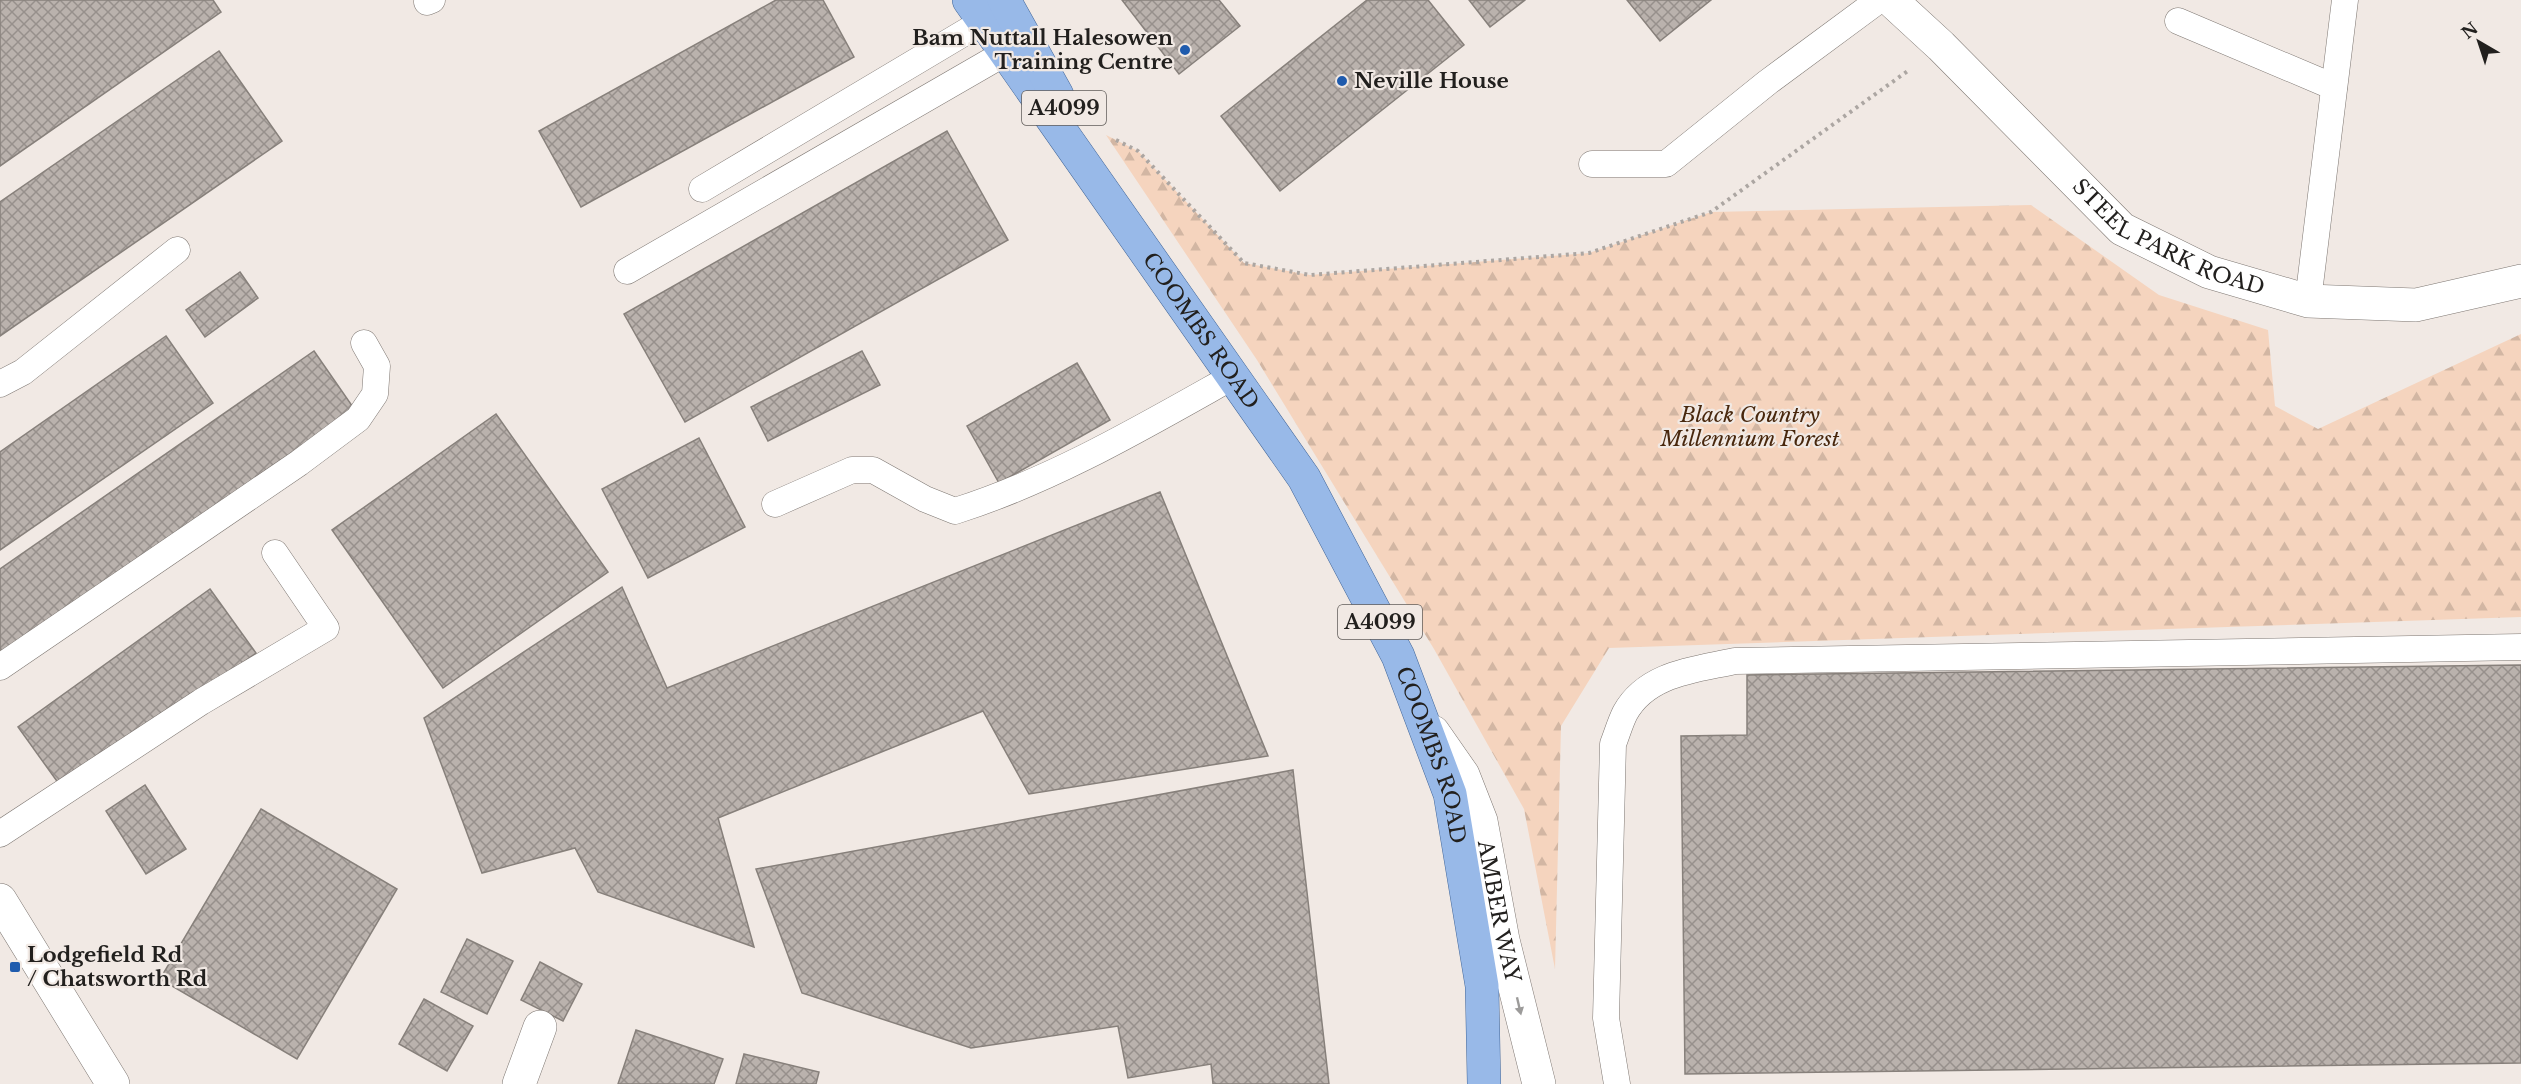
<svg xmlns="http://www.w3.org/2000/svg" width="2521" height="1084" font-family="'Libre Baskerville',serif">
<defs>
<pattern id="forest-firs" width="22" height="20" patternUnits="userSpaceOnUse" patternTransform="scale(1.5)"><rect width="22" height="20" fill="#f5d4be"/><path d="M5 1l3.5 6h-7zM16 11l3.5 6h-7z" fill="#d2b6a3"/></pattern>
<pattern id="building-cross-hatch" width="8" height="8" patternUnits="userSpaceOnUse" patternTransform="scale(1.5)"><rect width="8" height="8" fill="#bab2ad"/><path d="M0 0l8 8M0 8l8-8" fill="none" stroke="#97908c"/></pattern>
</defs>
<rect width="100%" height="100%" fill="#f1e9e4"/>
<path fill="url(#forest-firs)" d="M1106,135L1138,151L1244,263L1310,275L1589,253L1711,212L2031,205L2159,295L2268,330L2275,406L2318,429L2521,334V617L1609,648L1561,726L1555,969L1524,809L1434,649L1257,360Z"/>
<g fill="url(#building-cross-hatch)" stroke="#87807b" stroke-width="1.5">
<path d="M0,0H213L221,12L0,166Z"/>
<path d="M776,0H823L854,57L581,207L539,131Z"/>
<path d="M1122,0H1219L1240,26L1179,74Z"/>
<path d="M1367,0H1428L1464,45L1280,191L1221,116Z"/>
<path d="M1469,0H1525L1490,27Z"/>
<path d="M1627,0H1711L1660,41Z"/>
<path d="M219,51L282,141L0,336V202Z"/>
<path d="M947,131L1008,240L685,422L624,314Z"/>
<path d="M240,272L258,298L205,337L186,310Z"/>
<path d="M166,336L213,403L0,550V452Z"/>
<path d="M314,351L355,410L0,657V569Z"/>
<path d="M862,351L880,385L768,441L751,407Z"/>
<path d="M1077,363L1110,420L999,483L967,426Z"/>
<path d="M496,414L608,572L443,688L332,530Z"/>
<path d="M699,438L745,527L648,578L602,489Z"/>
<path d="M1160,492L1268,756L1029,794L983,711L718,818L754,947L598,892L575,848L482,873L424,718L622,587L667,688Z"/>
<path d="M210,589L256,653L64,791L18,727Z"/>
<path d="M2521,665V1063L1685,1074L1681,736L1747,735V675Z"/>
<path d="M1293,770L1329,1084H1213L1211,1064L1128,1078L1118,1026L971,1048L802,993L756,869Z"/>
<path d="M145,785L186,849L146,874L106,811Z"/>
<path d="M261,809L397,889L297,1059L160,979Z"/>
<path d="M467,939L513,961L487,1014L441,992Z"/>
<path d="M540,962L582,984L563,1021L521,1000Z"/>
<path d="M424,999L473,1026L447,1071L399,1044Z"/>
<path d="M636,1030L723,1059L714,1084H618Z"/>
<path d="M744,1054L819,1072L816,1084H736Z"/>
</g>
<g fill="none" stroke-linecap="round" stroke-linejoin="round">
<defs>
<g id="service">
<path d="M427,2L432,0"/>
<path d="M2178,21L2334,87"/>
<path d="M1592,164H1666L1768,82L1879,0"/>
<path d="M702,189L984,21L990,6"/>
<path d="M627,271L1005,53"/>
<path d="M2308,301L2345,0"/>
<path d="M0,384L23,372L177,250"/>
<path d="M775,504L852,470H873L925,499L955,511C1053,480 1143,427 1232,377"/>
<path d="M0,667L299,463L358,419L375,394L377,366L364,343"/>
<path d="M0,834L201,702L326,628L275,553"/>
<path d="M1617,1084L1606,1018L1613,744C1617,734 1620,723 1625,713C1647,673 1695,670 1735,661L2521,647"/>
</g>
<g id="minor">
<path id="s1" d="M1891,0L1941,46L2122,229L2209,272L2308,301L2416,305L2521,281"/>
<path id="s2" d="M1433,732L1463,775L1481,821L1503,940L1539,1084"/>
<path d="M519,1084L540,1027"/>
</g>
<path id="tertiary" d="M0,900L113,1084"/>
<g id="primary">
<path id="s3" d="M969,0L1304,478L1398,656L1450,794L1482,986L1484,1084"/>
<path d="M1004,0L1057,95"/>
</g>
</defs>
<use href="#service" stroke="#7e7772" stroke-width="27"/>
<use href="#minor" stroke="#7e7772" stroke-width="34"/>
<use href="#tertiary" stroke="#7e7772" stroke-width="34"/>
<use href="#primary" stroke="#426698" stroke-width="34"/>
<path stroke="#aca6a2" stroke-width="4" stroke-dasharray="3 4.5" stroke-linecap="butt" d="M1116,140L1138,151L1244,263L1310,275L1589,253L1711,212L1909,70"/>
<use href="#service" stroke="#fff" stroke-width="26"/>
<use href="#minor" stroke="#fff" stroke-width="33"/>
<use href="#tertiary" stroke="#fff" stroke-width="33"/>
<use href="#primary" stroke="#98b9e8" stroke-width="33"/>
</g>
<defs><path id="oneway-solid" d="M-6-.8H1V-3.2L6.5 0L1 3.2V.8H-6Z" transform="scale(1.5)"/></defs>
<use fill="#9c9b9a" href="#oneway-solid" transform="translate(1519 1006) rotate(77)"/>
<g fill="#1f5bad" stroke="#f1e9e4" stroke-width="2">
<circle cx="1185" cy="50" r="6"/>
<circle cx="1342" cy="81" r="6"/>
<rect x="9" y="961" width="12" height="12" rx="3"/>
</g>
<g text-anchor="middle" stroke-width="4.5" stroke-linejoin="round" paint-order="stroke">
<g fill="#f1e9e4" stroke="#605c59" stroke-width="1.5">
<rect x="1022" y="91" width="84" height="34" rx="4.5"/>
<rect x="1338" y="605" width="84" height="34" rx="4.5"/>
</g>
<g font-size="20" font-weight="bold" fill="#22201e">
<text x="1064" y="115">A4099</text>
<text x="1380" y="629">A4099</text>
</g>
<g font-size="21" font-weight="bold" fill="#22201e" stroke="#f1e9e4" text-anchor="start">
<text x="1173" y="45" text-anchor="end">Bam Nuttall Halesowen<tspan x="1173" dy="24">Training Centre</tspan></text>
<text x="1354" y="88">Neville House</text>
<text x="27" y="962">Lodgefield Rd<tspan x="27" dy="24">/ Chatsworth Rd</tspan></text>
</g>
<g font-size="21" fill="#22201e" stroke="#f1e9e4">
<text dy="7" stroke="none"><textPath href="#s1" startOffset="370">STEEL PARK ROAD</textPath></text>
<text dy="7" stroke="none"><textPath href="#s3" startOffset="404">COOMBS ROAD</textPath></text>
<text dy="7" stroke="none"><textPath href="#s3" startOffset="890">COOMBS ROAD</textPath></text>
<text dy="7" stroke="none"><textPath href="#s2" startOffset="194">AMBER WAY</textPath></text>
</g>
<g font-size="21" font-style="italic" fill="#48270d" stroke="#f1e9e4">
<text x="1750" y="422">Black Country<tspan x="1750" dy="24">Millennium Forest</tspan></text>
</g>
</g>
<g transform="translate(2479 42) rotate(321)" stroke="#f1e9e4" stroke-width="4.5" paint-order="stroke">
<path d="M0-4.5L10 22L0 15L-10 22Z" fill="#22201e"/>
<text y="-9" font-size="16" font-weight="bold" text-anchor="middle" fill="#22201e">N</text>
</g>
</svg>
